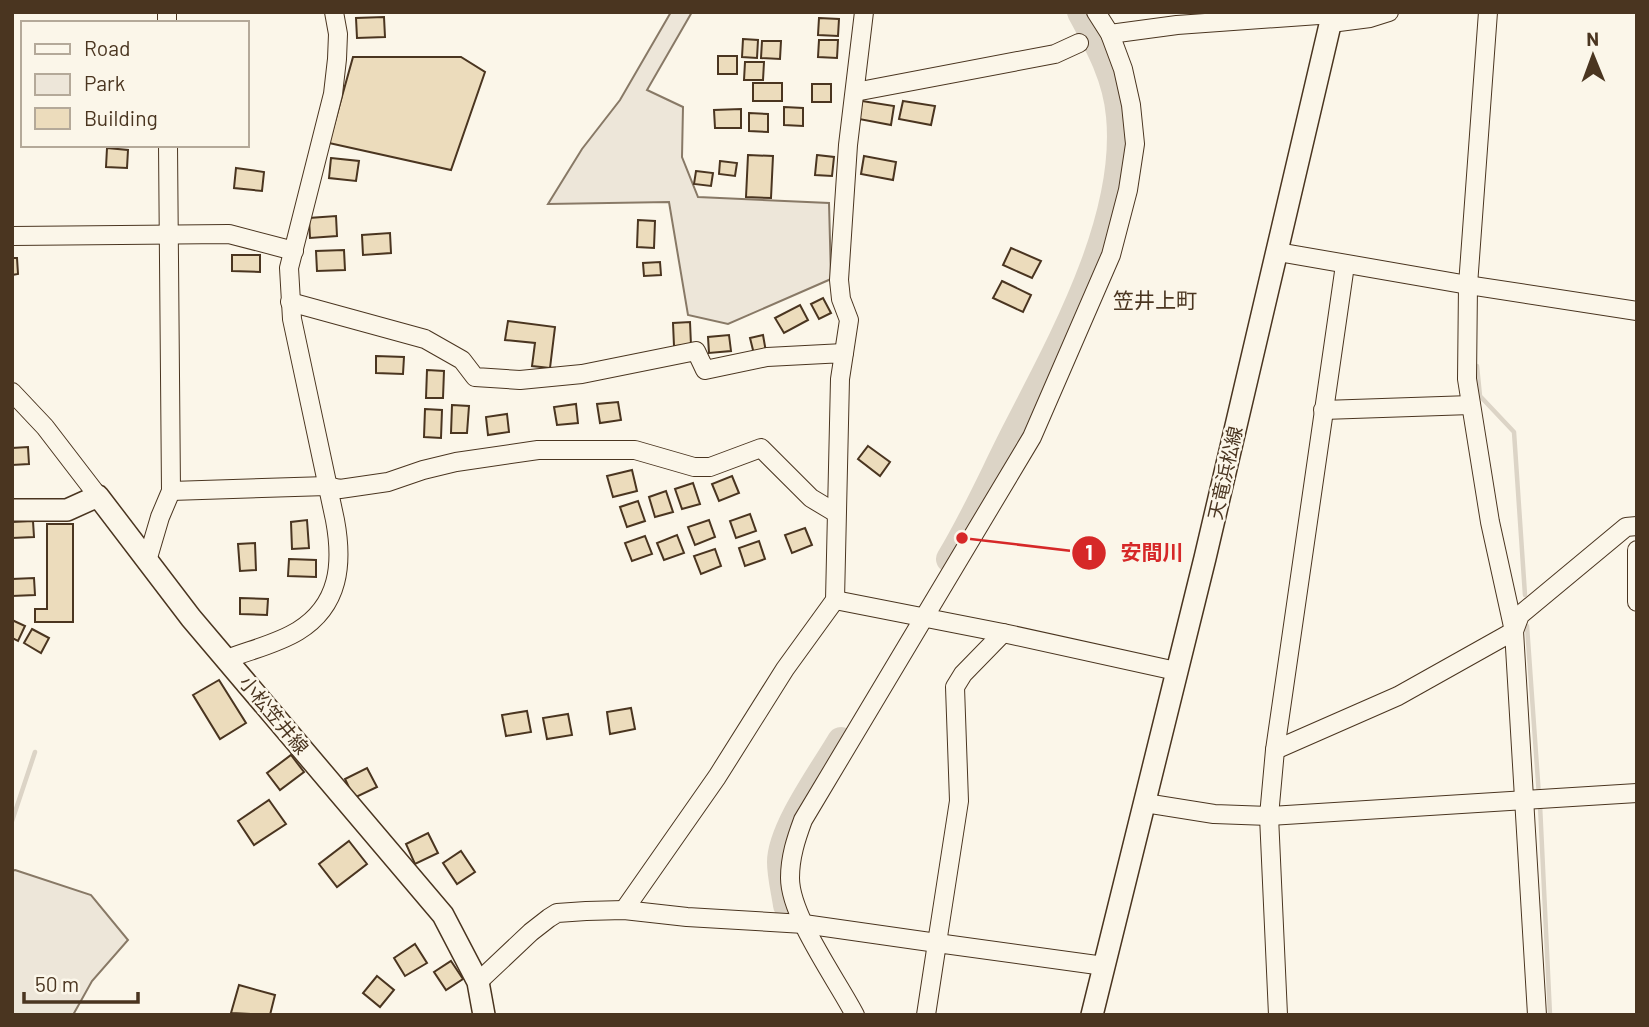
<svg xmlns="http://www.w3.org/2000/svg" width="1649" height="1027" font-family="Barlow,'Noto Sans JP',sans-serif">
<rect width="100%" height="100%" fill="#fbf6e9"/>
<g fill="#ede6d9" stroke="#887966" stroke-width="2">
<path d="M671,12H692L647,90L683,107L682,157L698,197L829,203L831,279L728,324L688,315L669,202L548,204L582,149L620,100Z"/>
<path d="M15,870L91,895L128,940L92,981L73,1015H12V871Z"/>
</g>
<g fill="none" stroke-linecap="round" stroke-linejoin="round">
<g stroke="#dcd4c6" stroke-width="4.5">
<path d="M1477,366L1480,396L1514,432L1525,595"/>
<path d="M1527,626L1539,796"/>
<path d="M1540,805L1550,1015"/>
<path d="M12,821L35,752"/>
</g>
<g stroke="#dcd4c6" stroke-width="28">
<path d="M950,559C975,518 994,474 1016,431C1062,341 1130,220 1120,116C1117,78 1099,45 1081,12"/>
<path d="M787,905C785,891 781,876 781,862C781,829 824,770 841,741"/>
</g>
</g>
<g fill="#ecdcbc" stroke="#4a3520" stroke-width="2">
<path d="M384,17L385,37L357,38L356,18Z"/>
<path d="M819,18L839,19L838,36L818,35Z"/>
<path d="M743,39L758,40L757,58L742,57Z"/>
<path d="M819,40H838L837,58L818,57Z"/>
<path d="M762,41H781L780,59L761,58Z"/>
<rect x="718" y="56" width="19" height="18"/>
<path d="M353,57H461L485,72L451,170L329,143Z"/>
<path d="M745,62H764L763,80H744Z"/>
<rect x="753" y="83" width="29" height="18"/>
<rect x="812" y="84" width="19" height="18"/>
<path d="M862,101L894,106L891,125L859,119Z"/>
<path d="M903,101L935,106L931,125L899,119Z"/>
<path d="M784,107L803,108V126L784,125Z"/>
<path d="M741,109V128H715L714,110Z"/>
<path d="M749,113L768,114V132L749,131Z"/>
<path d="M107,148L128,150L127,168L106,167Z"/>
<path d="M748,155L773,156L771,198L746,197Z"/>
<path d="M817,155L834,157L832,176L815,175Z"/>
<path d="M864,156L896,162L893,180L861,174Z"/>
<path d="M331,158L359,161L356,181L329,178Z"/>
<path d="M720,161L737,163L735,176L719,174Z"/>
<path d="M236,168L264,172L262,191L234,188Z"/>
<path d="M696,171L713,173L711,186L694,184Z"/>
<path d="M336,216L337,236L310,238L309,218Z"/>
<path d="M638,220L655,221L654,248L637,247Z"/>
<path d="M390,233L391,253L363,255L362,235Z"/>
<path d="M1011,248L1041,261L1032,278L1003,265Z"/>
<path d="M344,250L345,270L317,271L316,251Z"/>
<path d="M232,255H260V272L232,271Z"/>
<path d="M12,258H17L18,274L12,275Z"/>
<path d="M660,262L661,275L644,276L643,263Z"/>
<path d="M1002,281L1031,295L1023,312L993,298Z"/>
<path d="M823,298L831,313L819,319L811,304Z"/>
<path d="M800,305L808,320L784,333L775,318Z"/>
<path d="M508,321L555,327L550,368L532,366L535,343L505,340Z"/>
<path d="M690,322L691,345L674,346L673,323Z"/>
<path d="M729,335L731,351L709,353L708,337Z"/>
<path d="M763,335L766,352L754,354L750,338Z"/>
<path d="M376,356L404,357L403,374L376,373Z"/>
<path d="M427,370L444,371L443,398H426Z"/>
<path d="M618,402L621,420L600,423L597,404Z"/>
<path d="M576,404L578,423L557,425L554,407Z"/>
<path d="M452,405L469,406L467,433H451Z"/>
<path d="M425,409L442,410L441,438L424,437Z"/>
<path d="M507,414L509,432L488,435L486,417Z"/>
<path d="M868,446L890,462L880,476L858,459Z"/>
<path d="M28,447L29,464L12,465V448Z"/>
<path d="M632,470L637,491L613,497L607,476Z"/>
<path d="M732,476L739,493L719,501L712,484Z"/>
<path d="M693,483L700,504L682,509L675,489Z"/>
<path d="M666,491L673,512L655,517L649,497Z"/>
<path d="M638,501L645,521L627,527L620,507Z"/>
<path d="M750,514L756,531L736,538L730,521Z"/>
<path d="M307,520L309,548L292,549L291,522Z"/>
<path d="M709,520L715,537L695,545L688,527Z"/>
<path d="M33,521L34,537L12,538V522Z"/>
<path d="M47,524H73V622H35V609H47Z"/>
<path d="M805,528L812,545L792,553L785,535Z"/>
<path d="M677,535L684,553L664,560L657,543Z"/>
<path d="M645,536L652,554L632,561L625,543Z"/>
<path d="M759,541L765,559L745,566L739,548Z"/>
<path d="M255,543L256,570L240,571L238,544Z"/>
<path d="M715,549L721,566L701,574L694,556Z"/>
<path d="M289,559L316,560V577L288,576Z"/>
<path d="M34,578L35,595L12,596V579Z"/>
<path d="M240,598L268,599L267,615L240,614Z"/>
<path d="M12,620L25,626L18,641L12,638Z"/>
<path d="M32,629L49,638L41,653L24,643Z"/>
<path d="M219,680L246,723L220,739L193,695Z"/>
<path d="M631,708L635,729L610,734L607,712Z"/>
<path d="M527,711L531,732L506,736L502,715Z"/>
<path d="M568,714L572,735L547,739L543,718Z"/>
<path d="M291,755L304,772L280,790L267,773Z"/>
<path d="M367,768L377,787L354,798L345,779Z"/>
<path d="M269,800L286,824L254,845L238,821Z"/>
<path d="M428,833L438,853L415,864L406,844Z"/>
<path d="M349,841L367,864L337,887L319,864Z"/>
<path d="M461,851L475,872L457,884L443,863Z"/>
<path d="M415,944L427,963L405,976L394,958Z"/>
<path d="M451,961L463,979L446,990L434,972Z"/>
<path d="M377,976L394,990L380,1007L363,993Z"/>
<path d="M239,985L275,995L270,1015L231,1013Z"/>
</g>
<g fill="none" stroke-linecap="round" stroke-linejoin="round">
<defs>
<g id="minor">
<path d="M167,12V23"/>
<path d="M1488,12L1468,285L1467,379L1490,522L1514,631L1537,1015"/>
<path d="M1331,23L1370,18L1389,12"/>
<path d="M1110,34L1177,25L1333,14"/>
<path d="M855,92L1055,54L1079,43"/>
<path d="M12,236L229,234L294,251"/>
<path d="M1278,252L1468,285L1637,311"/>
<path d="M290,302L425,339L462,360L475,377L520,380L582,374L696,351L705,370L767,357L844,353L840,379L835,600L785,669L717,777L624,910"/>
<path d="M844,353L849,320L841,299L839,280L848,145L864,12"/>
<path d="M12,392L45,427L98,496"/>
<path d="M1323,410L1471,405"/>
<path d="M171,491L327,486L340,489L388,482L423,470L456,462L538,450H635L694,467H710L761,448L811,498L836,513"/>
<path d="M1637,550V602"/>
<path d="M147,561L160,517L171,491L168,145"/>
<path d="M835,600L1003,633L1176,671"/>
<path d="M227,659C250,650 277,644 298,631C340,605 343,563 335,520L292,319L289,268L333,94L337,59L338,34L334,12"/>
<path d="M1275,750L1398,696L1514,631L1520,615L1626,527L1637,526"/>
<path d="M1145,803L1214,814L1269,816L1637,793"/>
<path d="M478,982L531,932L549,918L557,913L586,911L624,910L687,917L804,924L937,943L959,801L955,687L963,674L1003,633"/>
<path d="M855,1015C837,980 790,916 790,878C790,857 796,839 803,820L1032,437L1111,255L1128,190L1135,144L1131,105L1123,69L1110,34L1096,12"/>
<path d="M926,1015L937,943L1104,966"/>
<path d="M1278,1015L1269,816L1275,750L1345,265"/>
</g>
<g id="major">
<path d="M12,510H67L98,496L191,618L443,915L478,982L484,1015"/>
<path d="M1092,1015L1205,558L1333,12"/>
</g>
</defs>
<use href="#minor" stroke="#4a3520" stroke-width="20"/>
<use href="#major" stroke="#4a3520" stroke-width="24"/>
<use href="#minor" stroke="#fbf6e9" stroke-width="18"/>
<use href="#major" stroke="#fbf6e9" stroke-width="21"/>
</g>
<g text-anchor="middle" stroke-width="5" stroke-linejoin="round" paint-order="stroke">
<g font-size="19" fill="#4a3520" stroke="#fbf6e9">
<text transform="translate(1225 473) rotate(-77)" y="7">天竜浜松線</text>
<text transform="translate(274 715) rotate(50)" y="7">小松笠井線</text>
</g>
<g font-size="21" fill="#4a3520" stroke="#fbf6e9">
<text x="1155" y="308">笠井上町</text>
</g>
</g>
<path fill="none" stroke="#d62828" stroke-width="2.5" d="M962 538L1089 553"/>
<g fill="#d62828" stroke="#fbf6e9" stroke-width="2.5">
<circle cx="962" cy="538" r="7"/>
<circle cx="1089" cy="553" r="18"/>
</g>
<g font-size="21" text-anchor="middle" font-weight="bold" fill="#fff">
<text x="1089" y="560">1</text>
</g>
<g font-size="21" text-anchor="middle" font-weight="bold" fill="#d62828" stroke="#fbf6e9" stroke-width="5" stroke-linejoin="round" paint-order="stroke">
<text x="1152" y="560">安間川</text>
</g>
<rect width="1649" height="1027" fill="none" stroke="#4a3520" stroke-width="28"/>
<rect x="21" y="21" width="228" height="126" fill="#fbf6e9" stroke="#b4a999" stroke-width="2"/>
<rect x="35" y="44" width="35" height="10" fill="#fbf6e9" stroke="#b4a999" stroke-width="2"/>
<text x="84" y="56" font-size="21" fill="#4a3520">Road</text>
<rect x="35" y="74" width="35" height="21" fill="#ede6d9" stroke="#b4a999" stroke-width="2"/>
<text x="84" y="91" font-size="21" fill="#4a3520">Park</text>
<rect x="35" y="108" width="35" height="21" fill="#ecdcbc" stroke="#b4a999" stroke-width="2"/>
<text x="84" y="126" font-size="21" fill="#4a3520">Building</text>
<g transform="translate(1593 56) rotate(359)" stroke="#fbf6e9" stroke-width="5" paint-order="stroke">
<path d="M0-5L12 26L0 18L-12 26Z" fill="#4a3520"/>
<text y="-10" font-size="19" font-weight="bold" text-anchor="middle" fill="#4a3520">N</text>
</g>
<path d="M24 992v10h114v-10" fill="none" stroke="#4a3520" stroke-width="3.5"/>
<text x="35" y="992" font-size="21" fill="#4a3520" stroke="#fbf6e9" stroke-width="5" paint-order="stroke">50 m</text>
</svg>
